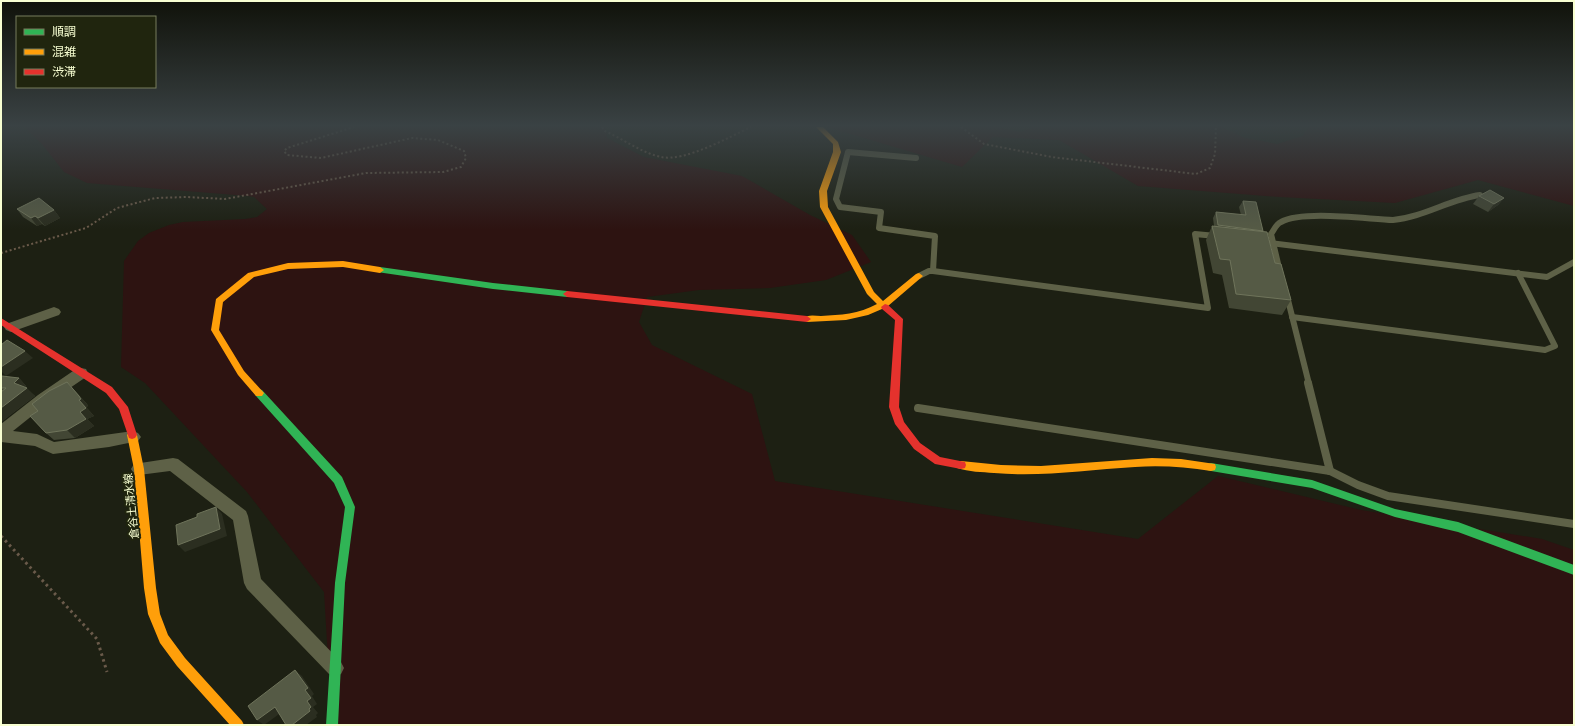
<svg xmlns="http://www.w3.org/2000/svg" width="1575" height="726" font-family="'Fira Sans Condensed','Noto Sans JP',sans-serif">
<rect width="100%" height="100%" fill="#1d2013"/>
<g fill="#2d1311">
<path d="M24,127H606L607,138L644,157L742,176L810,215L852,235L871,262L826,280L770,288L699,290L647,297L639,322L652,345L752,394L775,481L1138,539L1218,476L1361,510L1542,539L1574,550V725H332L324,592L247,492L145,383L121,367L124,261L138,241L149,233L169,225L183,222L245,219L257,217L267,209L254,197L248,196L87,183L64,172L42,144Z"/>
<path d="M827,127H997L1020,132L1032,127H1222L1245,138L1277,144L1303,136L1308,127H1574V206L1478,180L1395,203L1280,197L1138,186L1059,140L993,137L962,167Z"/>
</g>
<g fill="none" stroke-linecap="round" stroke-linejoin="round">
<g stroke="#6a5a4a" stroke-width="2" stroke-dasharray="2 2.5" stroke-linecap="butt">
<path d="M602,127L605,131C623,139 642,153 661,157C685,162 729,137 751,127"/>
<path d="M961,127L984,144L1052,157L1196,174L1210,168L1215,154L1216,127"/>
<path d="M1,253L86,228L117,208L155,198L187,197L225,199L366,173L443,172L461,167L466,158L464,151L438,140L412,138L321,158L287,155L284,151L287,148L354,127"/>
</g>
<path stroke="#6a5a4a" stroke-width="3" stroke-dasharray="2.5 3.5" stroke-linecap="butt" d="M1,536L97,639L107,672"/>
<g stroke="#5e6147" stroke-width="6">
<path d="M916,158L848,152L836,199L840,207L881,212L879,228L935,236L933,271"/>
<path d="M1262,242L1547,277L1574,262"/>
<path d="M1280,272L1271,234C1274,230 1276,224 1281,222C1303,210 1366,219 1393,220C1424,217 1450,199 1480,195"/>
<path d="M919,276L929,271H933L1208,308L1195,234L1216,236"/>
<path d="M1287,296L1309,384"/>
<path d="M1292,317L1545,350L1555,346L1518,273"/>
</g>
<g stroke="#5e6147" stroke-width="8">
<path d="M1308,383L1330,471"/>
<path d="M918,408L1330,471L1358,485L1388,496L1574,524"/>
</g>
<g fill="#5e6147" fill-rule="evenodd">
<path d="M54,307L59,309L61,312L59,315L11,332L6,330L4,327L6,324Z"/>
<path d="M81,368L86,369L88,373L86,377L48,403L13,431L37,434L54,442L133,431L138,433L141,437L138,441L109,447L53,454L35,446L1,442V424L38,395L76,369Z"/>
<path d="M173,458L178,459L246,511L248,516L261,579L341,662L344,668L341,674L335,677L329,674L247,589L244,583L233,520L170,471L139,475L134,474L131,469L134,464Z"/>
</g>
<g fill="#30b455" fill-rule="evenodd">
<path d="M380,267L493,283L567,291L571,294L567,297L493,289L377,272L376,270L377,268Z"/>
<path d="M259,389L262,390L342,477L355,507L345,583L338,725H326L335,583L345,507L334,483L256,396L254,393L256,390Z"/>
<path d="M1211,463L1312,480L1395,509L1458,522L1574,565V575L1458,532L1395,517L1312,488L1211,471L1207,470L1206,467L1207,464Z"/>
</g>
<g fill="#ff9f0a" fill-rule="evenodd">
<path d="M816,127H823L838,142L841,152L827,191L828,207L874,292L883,301L916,274L919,273L923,276L888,306V309H882L868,315L846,320L807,322L803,319C807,314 815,316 821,316C840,315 859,314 877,304L867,294L820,207L819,191L833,152V144Z"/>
<path d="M343,261L380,267L384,270L380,273L343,267L288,269L254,277L223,302L219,330L244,371L264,393L262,396H256L238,375L211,330L216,299L248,273L288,263Z"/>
<path d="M132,431L135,432L137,435L144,469L156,588L160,614L168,635L185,658L242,721L244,725H230L177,666L160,643L148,614L144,588L134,469L127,435L129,432Z"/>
<path d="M1152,458L1181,459L1215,464L1216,467L1215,470L1211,471C1186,467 1160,465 1135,467C1087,470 1041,477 994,473C982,472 969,472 957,468L956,465L957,462L961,461L1001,465L1041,466Z"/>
</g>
<g fill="#e5322d" fill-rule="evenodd">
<path d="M567,291L807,316L811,319L807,322L567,297L563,294Z"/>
<path d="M885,304L888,305L903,319L899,407L904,422L920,443L940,457L965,462L966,465L965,468L961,469L935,464L914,449L895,424L889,407L895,320L882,309L881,307Z"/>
<path d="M1,318L112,387L128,407L137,435L135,438L132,439L129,438L119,409L106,393L1,325Z"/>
</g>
</g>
<g fill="#424634">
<path d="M1479,196L1504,198L1498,205L1488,212L1473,204Z"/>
<path d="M1243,201L1263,231V232L1275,263L1291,300L1282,315L1229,308L1222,275L1213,273L1206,240L1212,226H1214L1213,218L1216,212L1241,215L1239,207Z"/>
<path d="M17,209L54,210L60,218L45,226L42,224L37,226L23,217Z"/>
<path d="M1,377L19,378L26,386L25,388L35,396L1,422Z"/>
<path d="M74,390L87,404L88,406L86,407L94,416L87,419L94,426L75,438L54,440L46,433L38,411Z"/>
</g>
<g fill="#2b2e20">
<path d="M1504,198L1498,205L1488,212L1494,204Z"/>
<path d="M54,210L60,218L45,226L38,218Z"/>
<path d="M35,216L42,224L37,226L31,218Z"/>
<path d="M25,351L33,358L6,376L1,371V367Z"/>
<path d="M19,378L26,386L22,391L14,383Z"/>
<path d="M67,382L87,404L88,406L86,407L94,416L87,419L94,426L75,438L67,430L80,412L79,400Z"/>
<path d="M27,388L35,396L1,422V408Z"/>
<path d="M216,507L222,514L227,536L185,552L178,545Z"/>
<path d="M295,670L302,676L314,694L312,696L317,704L313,707L318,713L316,715L317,717L306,725H292L309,709L307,701L305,690Z"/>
<path d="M275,707L282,712L264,725L257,720Z"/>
</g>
<g fill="#555a45" stroke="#6f745b">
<path d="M1490,190L1504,198L1494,204L1479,196Z"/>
<path d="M39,198L54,210L38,218L35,216L31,218L17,209Z"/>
<path d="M1243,201L1256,202L1263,231L1218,225L1216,212L1246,215Z"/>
<path d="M1212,226L1267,232L1275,263L1281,264L1291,300L1236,294L1230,260L1220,259Z"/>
<path d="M7,340L25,351L1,367V345Z"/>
<path d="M2,376L19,378L14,383L27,388L1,408V392L6,388H1V377Z"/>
<path d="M67,382L79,396L81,399L79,400L86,408L80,412L86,419L67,430L46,433L30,416L38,411L32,404L49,391Z"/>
<path d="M216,507L220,529L178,545L176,525L197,517V514Z"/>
<path d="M295,670L308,688L305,690L311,698L307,701L311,707L309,709L310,711L292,725H286L275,707L257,720L248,706Z"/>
</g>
<linearGradient id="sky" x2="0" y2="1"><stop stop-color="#10120a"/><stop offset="0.55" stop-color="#3a4244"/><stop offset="1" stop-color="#3a4244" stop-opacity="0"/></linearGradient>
<rect width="1575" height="229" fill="url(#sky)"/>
<g text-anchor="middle" stroke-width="4" stroke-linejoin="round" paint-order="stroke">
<g font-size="11" fill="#f8ffd2" stroke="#20250e">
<text transform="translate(131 506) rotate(-96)" y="4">倉谷土清水線</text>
</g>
</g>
<rect width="1575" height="726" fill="none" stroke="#f8ffd2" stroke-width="4"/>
<rect x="16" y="16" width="140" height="72" fill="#20250e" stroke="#767c5c"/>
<rect x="24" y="29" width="20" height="6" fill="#30b455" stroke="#767c5c"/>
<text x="52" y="36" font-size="12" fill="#f8ffd2">順調</text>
<rect x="24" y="49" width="20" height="6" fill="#ff9f0a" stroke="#767c5c"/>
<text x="52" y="56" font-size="12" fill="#f8ffd2">混雑</text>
<rect x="24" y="69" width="20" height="6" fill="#e5322d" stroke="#767c5c"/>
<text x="52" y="76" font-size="12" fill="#f8ffd2">渋滞</text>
</svg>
